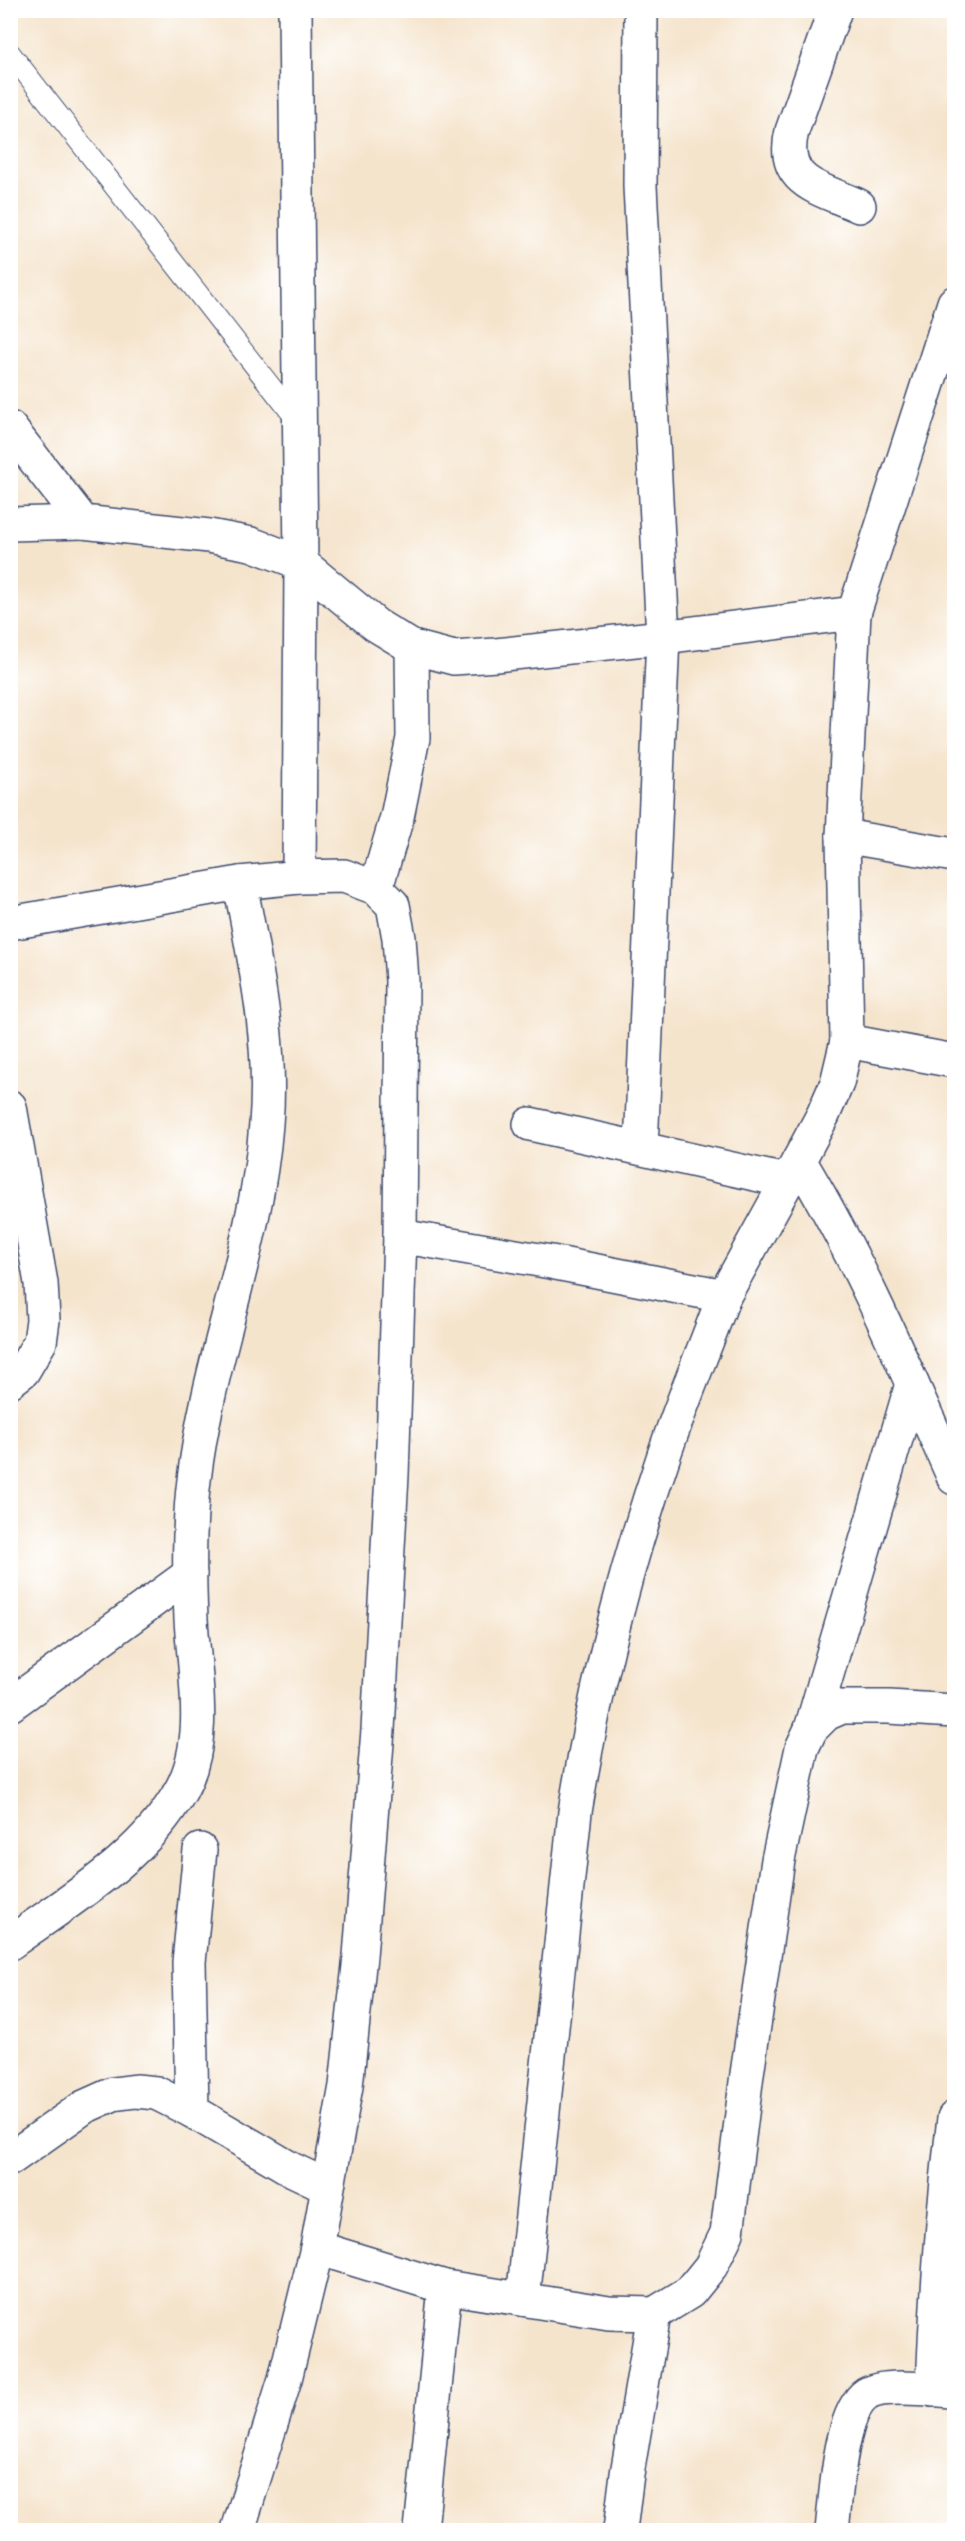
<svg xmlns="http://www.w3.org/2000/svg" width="965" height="2541" font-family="'Libre Bodoni',serif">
<rect width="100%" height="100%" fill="#fff"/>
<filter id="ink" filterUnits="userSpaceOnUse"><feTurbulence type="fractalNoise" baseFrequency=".0167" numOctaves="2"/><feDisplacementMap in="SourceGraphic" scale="12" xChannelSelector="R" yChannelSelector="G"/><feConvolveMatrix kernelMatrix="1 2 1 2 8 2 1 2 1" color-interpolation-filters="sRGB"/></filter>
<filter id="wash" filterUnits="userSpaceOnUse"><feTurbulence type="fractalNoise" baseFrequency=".008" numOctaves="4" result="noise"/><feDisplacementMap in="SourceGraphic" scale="24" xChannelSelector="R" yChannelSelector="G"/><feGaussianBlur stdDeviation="1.35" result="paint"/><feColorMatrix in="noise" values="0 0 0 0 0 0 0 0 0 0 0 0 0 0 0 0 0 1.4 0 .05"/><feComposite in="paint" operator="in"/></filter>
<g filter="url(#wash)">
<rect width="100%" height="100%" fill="#f5e4cc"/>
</g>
<g filter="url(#ink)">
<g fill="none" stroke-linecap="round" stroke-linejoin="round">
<defs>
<path id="lane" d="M10,53L297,420"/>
<g id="street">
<path d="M295,10L301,563L299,877"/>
<path d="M641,10L640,186L663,637L641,1148"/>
<path d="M835,10L792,131C779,183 820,188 859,206"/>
<path d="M10,428L83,522L209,536L251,544L301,563L376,625L412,647L454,658L496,655L663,637L854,613L954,303"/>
<path d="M10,524L83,522"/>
<path d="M854,613L843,836L847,1041L954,1061"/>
<path d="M843,836L954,855"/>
<path d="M376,888L397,817L413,738L412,647"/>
<path d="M10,923L240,883L299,877L344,876L376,888L393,905L399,938L402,981L400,1236L392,1475L378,1730L360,1956L346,2086L317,2248L285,2379L238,2530"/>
<path d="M10,1107L41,1283L43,1320L40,1342L23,1371L10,1381"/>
<path d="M530,1124L786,1181"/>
<path d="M799,1160L823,1115L837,1083L847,1041"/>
<path d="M400,1236L551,1262L724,1296L799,1160C860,1261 906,1370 954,1478"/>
<path d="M10,1705L190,1574"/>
<path d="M811,1729L912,1384"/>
<path d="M10,1943C71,1899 144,1857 181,1790C209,1740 194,1673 191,1619C189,1573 188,1526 194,1480C208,1360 257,1245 266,1124C273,1042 255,963 240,883"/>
<path d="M192,2111L189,1962L200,1850"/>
<path d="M10,2159L84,2107L113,2094L136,2091L156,2093L192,2111L291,2169L327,2186"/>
<path d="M317,2248L445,2287L609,2313L654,2314L690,2292L711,2266L727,2233L747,2074L778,1860L802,1748L811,1729L826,1714L842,1707H889L954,1711"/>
<path d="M523,2299L575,1812C594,1693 624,1573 663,1458C681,1404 704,1350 724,1296"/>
<path d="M933,2390C936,2299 943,2209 954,2118"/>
<path d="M421,2530L445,2287"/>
<path d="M620,2530L627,2474L654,2314"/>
<path d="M832,2530C836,2499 839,2412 867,2394C884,2383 934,2390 954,2391"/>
</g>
</defs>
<use href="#lane" stroke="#3c4a6e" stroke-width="22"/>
<use href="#street" stroke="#3c4a6e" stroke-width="36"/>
<use href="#lane" stroke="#fff" stroke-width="20"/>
<use href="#street" stroke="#fff" stroke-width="33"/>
</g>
</g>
<rect width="965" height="2541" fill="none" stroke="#fff" stroke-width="36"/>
</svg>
